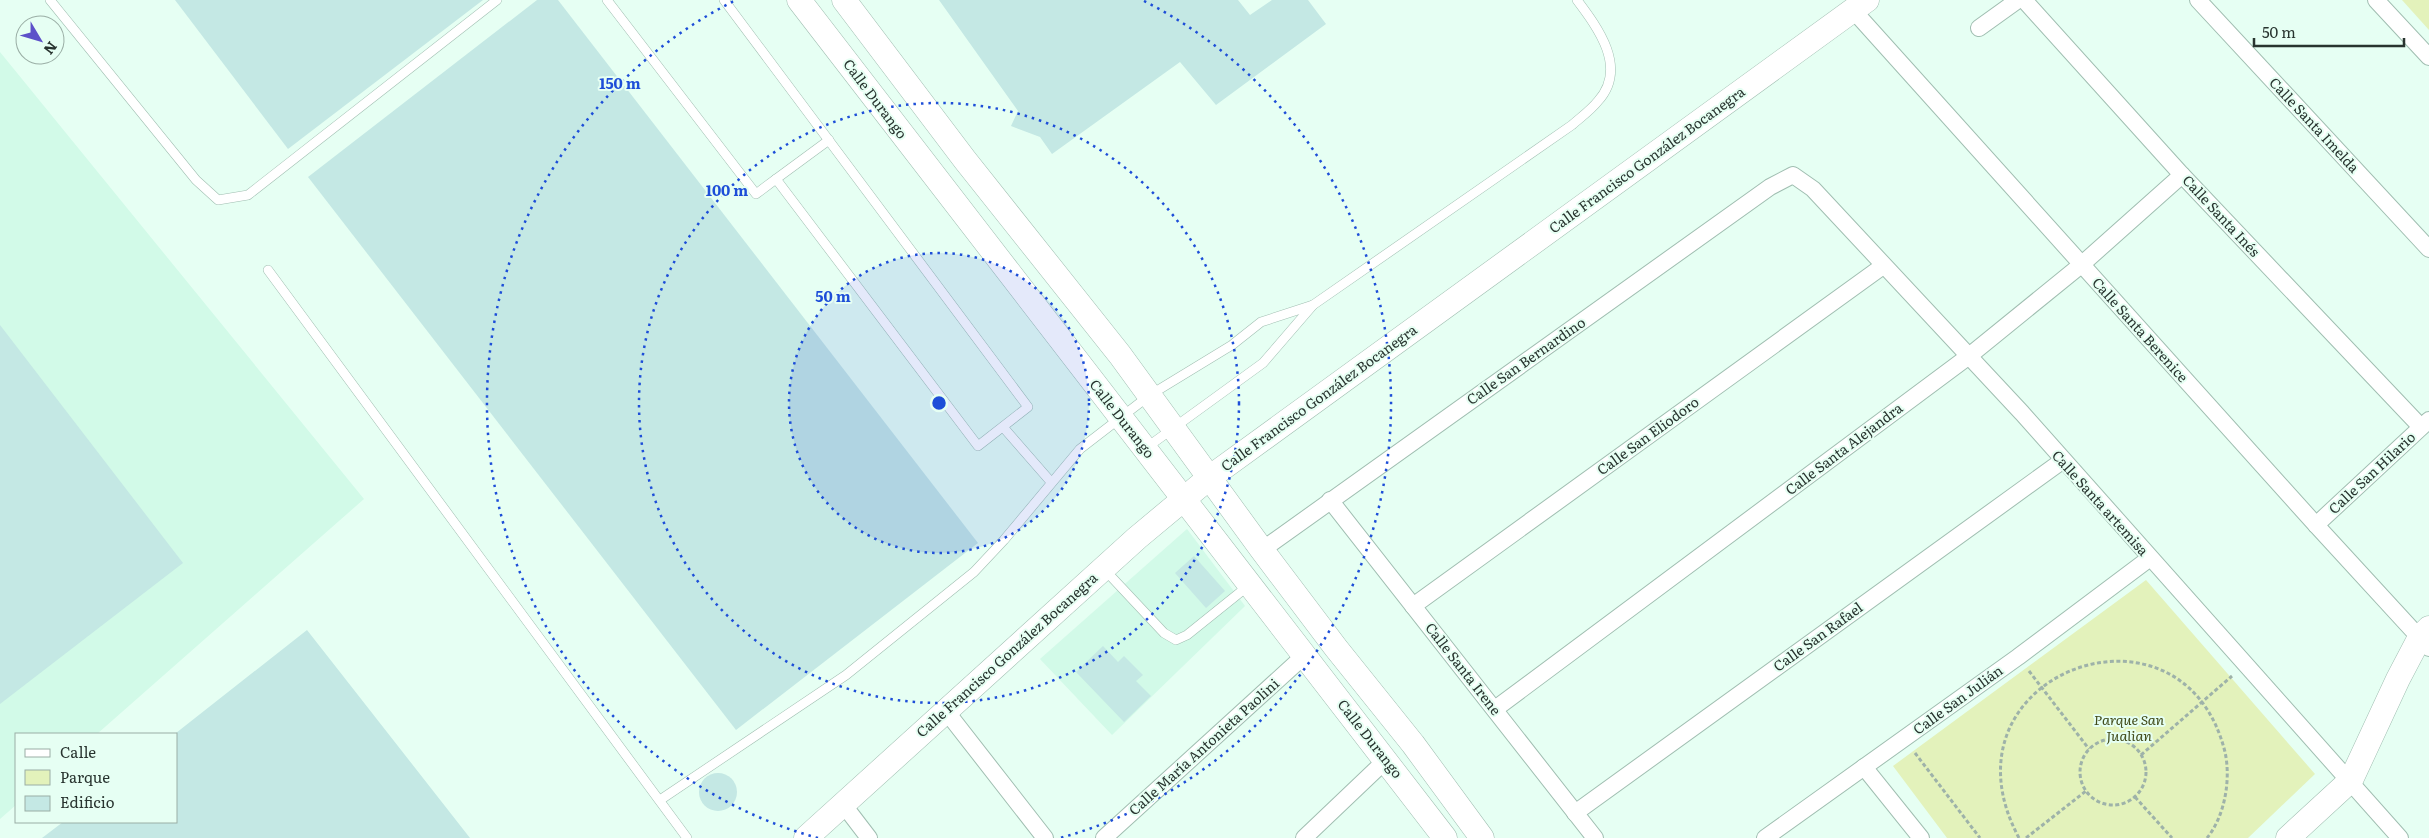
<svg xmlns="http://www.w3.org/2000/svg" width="2429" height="838" viewBox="0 0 2429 838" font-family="Literata,serif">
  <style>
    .built { fill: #d2fae8 }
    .green { fill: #e3f2bb }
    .building { fill: #c4e8e4 }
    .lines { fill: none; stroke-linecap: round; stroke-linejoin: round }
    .lane-casing { stroke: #a0beb1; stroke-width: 10 }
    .street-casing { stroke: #a0beb1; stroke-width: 18 }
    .secondary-casing { stroke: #a0beb1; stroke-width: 25 }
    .path { stroke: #9eb2a9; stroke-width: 3; stroke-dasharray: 4 2.5; stroke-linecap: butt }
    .lane { stroke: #fff; stroke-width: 9 }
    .street { stroke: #fff; stroke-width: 16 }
    .secondary { stroke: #fff; stroke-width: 24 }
    .ring { fill: none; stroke: #1d4ed8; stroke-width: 2.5; stroke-dasharray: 2.5 5 }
    .labels { text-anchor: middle; stroke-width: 4; stroke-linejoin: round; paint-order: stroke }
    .street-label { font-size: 14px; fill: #28342f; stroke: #e6fff3 }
    .park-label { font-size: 14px; font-style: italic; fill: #424c1a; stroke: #e6fff3 }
    .centre { fill: #1d4ed8; stroke: #e6fff3; stroke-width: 2.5 }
    .ring-label { font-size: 15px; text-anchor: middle; font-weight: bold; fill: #1d4ed8; stroke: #e6fff3; stroke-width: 4; stroke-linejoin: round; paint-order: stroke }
  </style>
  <rect width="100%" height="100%" fill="#e6fff3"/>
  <!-- built -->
  <g class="built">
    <path d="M 0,52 L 364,499 L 97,734 L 16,734 L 16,805 L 0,819 Z"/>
    <path d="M 1187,529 L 1245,606 L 1112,735 L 1040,659 Z"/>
  </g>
  <!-- green -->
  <g class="green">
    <path d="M 2402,0 L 2429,0 L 2429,30 Z"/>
    <path d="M 2146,580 L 2315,774 L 2248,838 L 1947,838 L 1893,766 Z"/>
  </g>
  <!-- building -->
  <g class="building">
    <path d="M 175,0 L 483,0 L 288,149 Z"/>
    <path d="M 537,0 L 558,0 L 978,543 L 736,730 L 308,177 Z"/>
    <path d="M 939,0 L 1238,0 L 1250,15 L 1272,0 L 1308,0 L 1326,24 L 1216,105 L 1180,62 L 1052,154 L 1040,137 L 1011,126 L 1018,111 Z"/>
    <path d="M 0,325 L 183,563 L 0,704 Z"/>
    <path d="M 1194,556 L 1225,591 L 1206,608 L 1175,573 Z"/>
    <path d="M 307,630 L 470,838 L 42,838 L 63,822 L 176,822 L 176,733 Z"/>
    <path d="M 1103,646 L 1118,662 L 1124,656 L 1143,675 L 1136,681 L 1151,696 L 1124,722 L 1076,672 Z"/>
    <circle cx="718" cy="792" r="19"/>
  </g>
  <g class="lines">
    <!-- lane casing -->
    <g class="lane-casing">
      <g id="lane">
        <path d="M 50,0 L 196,180 L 218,200 L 248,195 L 497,0"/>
        <path d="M 607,0 L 756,194 L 776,179 L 978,446 L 1028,407 L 724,0"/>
        <path d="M 776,179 L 829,140"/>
        <path d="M 268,270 L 687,838"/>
        <path d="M 1003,427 L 1051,482"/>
        <path d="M 1146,448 L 1263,363 L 1313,305 L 1572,125 C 1581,117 1591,110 1598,101 C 1628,68 1598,28 1577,0"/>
        <path d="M 1104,569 L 1164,633 L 1176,640 L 1187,635 L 1248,586"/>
        <path d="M 660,800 L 846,675 L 974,572 L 1004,540 L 1080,449 L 1150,395 L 1232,345 L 1261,322 L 1313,305"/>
      </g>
    </g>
    <!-- street casing -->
    <g class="street-casing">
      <g id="street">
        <path d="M 2024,0 L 2182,175 L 2421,427"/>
        <path d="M 2198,0 L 2429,249"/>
        <path d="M 2376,0 L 2429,57"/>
        <path d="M 1853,10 L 2316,525 L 2429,648"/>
        <path d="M 1979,28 L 2018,0"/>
        <path d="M 1330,500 L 1595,838"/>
        <path d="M 2316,525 L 2429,420"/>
        <path d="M 1262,550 L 1770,187 L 1793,175 L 1813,189 L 2022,413 L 2400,838"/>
        <path d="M 1413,606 L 1883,266"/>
        <path d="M 1495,709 L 1969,356 L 2081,265 L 2182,175"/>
        <path d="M 946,711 L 1045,838"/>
        <path d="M 1864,767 L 1921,838"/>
        <path d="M 843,804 L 869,838"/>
        <path d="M 1575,813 L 2062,461"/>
        <path d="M 1104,838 L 1305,655"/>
        <path d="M 1304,838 L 1386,760"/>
        <path d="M 1765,838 L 2018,657 L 2150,558"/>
      </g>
    </g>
    <!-- secondary casing -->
    <g class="secondary-casing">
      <g id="secondary">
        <path d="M 799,0 L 1445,838"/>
        <path d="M 844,0 L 965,160 L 1120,355 L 1262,550 L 1336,648 L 1413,744 L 1482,838"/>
        <path d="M 806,838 L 1137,538 L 1209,478 L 1867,0"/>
        <path d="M 2288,838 L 2351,780 L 2398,679 L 2420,637 L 2429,628"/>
      </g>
    </g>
    <!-- path -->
    <g class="path">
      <path d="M 2029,671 L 2089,749"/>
      <circle cx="2113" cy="772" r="33"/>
      <path d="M 1915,753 L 1980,838"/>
      <path d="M 2141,755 L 2232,676"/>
      <path d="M 2135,797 L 2172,838"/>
      <path d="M 2019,838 C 1931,674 2183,582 2225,752 C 2231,779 2225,816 2207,838"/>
      <path d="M 2026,838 L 2086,791"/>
    </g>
    <!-- lane -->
    <use href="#lane" class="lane"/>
    <!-- street -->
    <use href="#street" class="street"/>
    <!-- secondary -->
    <use href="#secondary" class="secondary"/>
  </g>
  <!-- distance rings -->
  <circle cx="939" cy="403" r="150" fill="#1d4ed8" fill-opacity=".12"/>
  <g class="ring">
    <circle cx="939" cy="403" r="150"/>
    <circle cx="939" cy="403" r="300"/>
    <path d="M818 838A451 451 0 0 1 734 1M1144 1A451 451 0 0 1 1060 838"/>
  </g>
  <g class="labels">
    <!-- street labels -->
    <g class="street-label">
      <text transform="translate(875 99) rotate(53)" y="5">Calle Durango</text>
      <text transform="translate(2314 125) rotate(47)" y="5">Calle Santa Imelda</text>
      <text transform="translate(1647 160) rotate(-36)" y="5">Calle Francisco González Bocanegra</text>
      <text transform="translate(2221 216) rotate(47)" y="5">Calle Santa Inés</text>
      <text transform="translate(2140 330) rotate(48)" y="5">Calle Santa Berenice</text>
      <text transform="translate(1526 361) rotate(-35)" y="5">Calle San Bernardino</text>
      <text transform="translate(1319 398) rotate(-36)" y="5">Calle Francisco González Bocanegra</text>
      <text transform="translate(1122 419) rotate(52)" y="5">Calle Durango</text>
      <text transform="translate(1648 436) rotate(-36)" y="5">Calle San Eliodoro</text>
      <text transform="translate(1844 449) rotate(-37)" y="5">Calle Santa Alejandra</text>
      <text transform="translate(2372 473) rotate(-43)" y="5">Calle San Hilario</text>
      <text transform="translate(2100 503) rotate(48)" y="5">Calle Santa artemisa</text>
      <text transform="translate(1818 637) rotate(-36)" y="5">Calle San Rafael</text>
      <text transform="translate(1007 655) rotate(-42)" y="5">Calle Francisco González Bocanegra</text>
      <text transform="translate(1463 669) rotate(52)" y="5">Calle Santa Irene</text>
      <text transform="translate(1958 700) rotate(-36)" y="5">Calle San Julián</text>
      <text transform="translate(1370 739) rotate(52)" y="5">Calle Durango</text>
      <text transform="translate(1204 747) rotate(-42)" y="5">Calle María Antonieta Paolini</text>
    </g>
    <!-- park labels -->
    <g class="park-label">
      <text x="2129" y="725">Parque San<tspan x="2129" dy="16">Jualian</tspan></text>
    </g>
  </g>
  <circle cx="939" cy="403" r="8" class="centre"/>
  <g class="ring-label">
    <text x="620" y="89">150 m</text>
    <text x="727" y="196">100 m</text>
    <text x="833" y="302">50 m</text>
  </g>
  <!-- legend -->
  <rect x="15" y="733" width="162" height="90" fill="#e6fff3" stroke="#9aaea5"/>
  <rect x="25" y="749" width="25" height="8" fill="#ffffff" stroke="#9aaea5"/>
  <text x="60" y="758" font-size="15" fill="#28342f">Calle</text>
  <rect x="25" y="770" width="25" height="15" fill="#e3f2bb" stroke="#9aaea5"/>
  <text x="60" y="783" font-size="15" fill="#28342f">Parque</text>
  <rect x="25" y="796" width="25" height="15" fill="#c4e8e4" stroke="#9aaea5"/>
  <text x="60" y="808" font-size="15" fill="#28342f">Edificio</text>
  <!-- north arrow -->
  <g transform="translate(40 40) rotate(128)"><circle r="24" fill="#e6fff3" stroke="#9aaea5"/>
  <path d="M0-4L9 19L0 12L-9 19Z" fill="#5d51c9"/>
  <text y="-8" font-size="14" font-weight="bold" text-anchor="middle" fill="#28342f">N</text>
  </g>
  <!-- scale -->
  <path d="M2254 38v8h150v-8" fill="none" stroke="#28342f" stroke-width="2.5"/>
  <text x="2262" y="38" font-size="15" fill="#28342f" stroke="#e6fff3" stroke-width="4" paint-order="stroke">50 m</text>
</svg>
